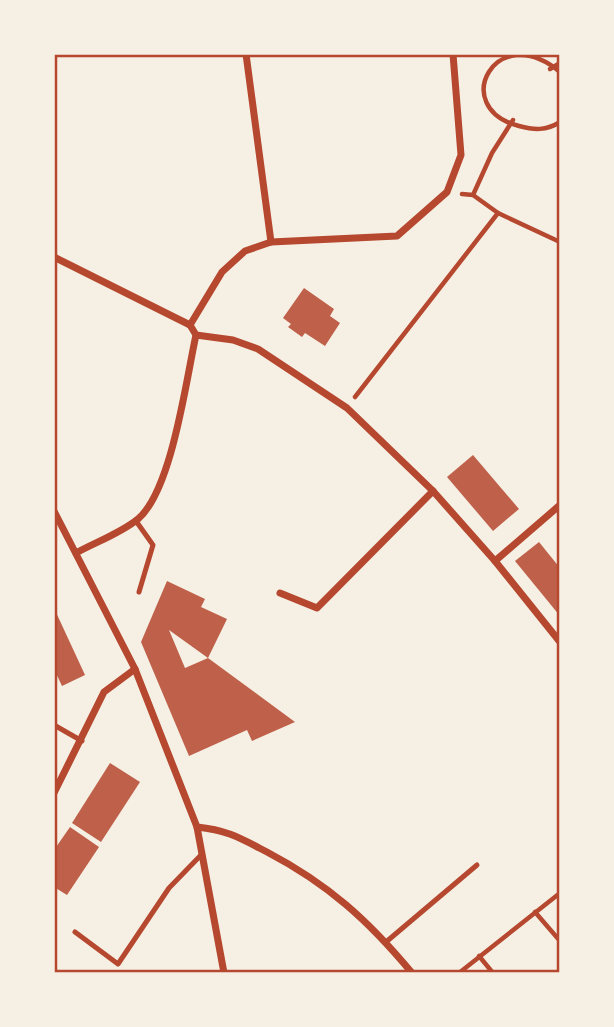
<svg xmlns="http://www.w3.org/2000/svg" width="614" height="1027" viewBox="0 0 614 1027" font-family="Arial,sans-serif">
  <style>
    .building { fill: #bf614a }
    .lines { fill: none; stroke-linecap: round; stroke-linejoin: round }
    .path { stroke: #b5482f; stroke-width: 4.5 }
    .service { stroke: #b5482f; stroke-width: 5 }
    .minor { stroke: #b5482f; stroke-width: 7 }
    .neatline { fill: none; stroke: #b5482f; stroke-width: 2.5 }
  </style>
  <rect width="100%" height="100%" fill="#f6efe4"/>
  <!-- building -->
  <g class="building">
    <path d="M 304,288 L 334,309 L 330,316 L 340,323 L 325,346 L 305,333 L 302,337 L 288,327 L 291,324 L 283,318 Z"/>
    <path d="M 473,455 L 519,509 L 493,531 L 447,477 Z"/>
    <path d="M 539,542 L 560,568 L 560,616 L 515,561 Z"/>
    <path d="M 167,581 L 205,599 L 201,607 L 227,619 L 208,658 L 169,630 L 185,668 L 208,658 L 295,722 L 252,741 L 247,730 L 189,756 L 141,642 Z"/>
    <path d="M 54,608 L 85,675 L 62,686 L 54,669 Z"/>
    <path d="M 110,763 L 140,782 L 101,842 L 72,823 Z"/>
    <path d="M 70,827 L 99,847 L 67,895 L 54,887 L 54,850 Z"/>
  </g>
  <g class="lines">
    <!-- path -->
    <g class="path">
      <path d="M 550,69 L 560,63"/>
      <path d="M 560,72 C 496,18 448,108 519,126 C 534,130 546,131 560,122"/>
      <path d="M 462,194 L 473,195 L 498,213 L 560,242"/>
      <path d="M 473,195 L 492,153 L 513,120"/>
      <path d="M 355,397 L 498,213"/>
      <path d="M 535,912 L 560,941"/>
      <path d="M 479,956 L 493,973"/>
      <path d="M 459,973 L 560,893"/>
    </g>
    <!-- service -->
    <g class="service">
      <path d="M 136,521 L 153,545 L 139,592"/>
      <path d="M 54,725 L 82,741"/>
      <path d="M 75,932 L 118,964 L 169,888 L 202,854"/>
      <path d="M 386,942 L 477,865"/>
    </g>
    <!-- minor -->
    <g class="minor">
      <path d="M 246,54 L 271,242"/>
      <path d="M 54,257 L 190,325"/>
      <path d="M 190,325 L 222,272 L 245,251 L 271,242 L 397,236 L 447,192 L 461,155 L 453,54"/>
      <path d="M 196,335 L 233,340 L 258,349 L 347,408 L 433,491 L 495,561 L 560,642"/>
      <path d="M 54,511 L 135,669 L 197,827 L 224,973"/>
      <path d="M 76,553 C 96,542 121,533 138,519 C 172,490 186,380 196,335 L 190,325"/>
      <path d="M 495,561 L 560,505"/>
      <path d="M 280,593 L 317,608 L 433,491"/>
      <path d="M 54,793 L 104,692 L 135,669"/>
      <path d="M 197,827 C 227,830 240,838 267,852 C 328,884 368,920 412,973"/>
    </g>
  </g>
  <!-- border -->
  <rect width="614" height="1027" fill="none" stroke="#f6efe4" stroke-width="112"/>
  <rect x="56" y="56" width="502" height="915" class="neatline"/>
</svg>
